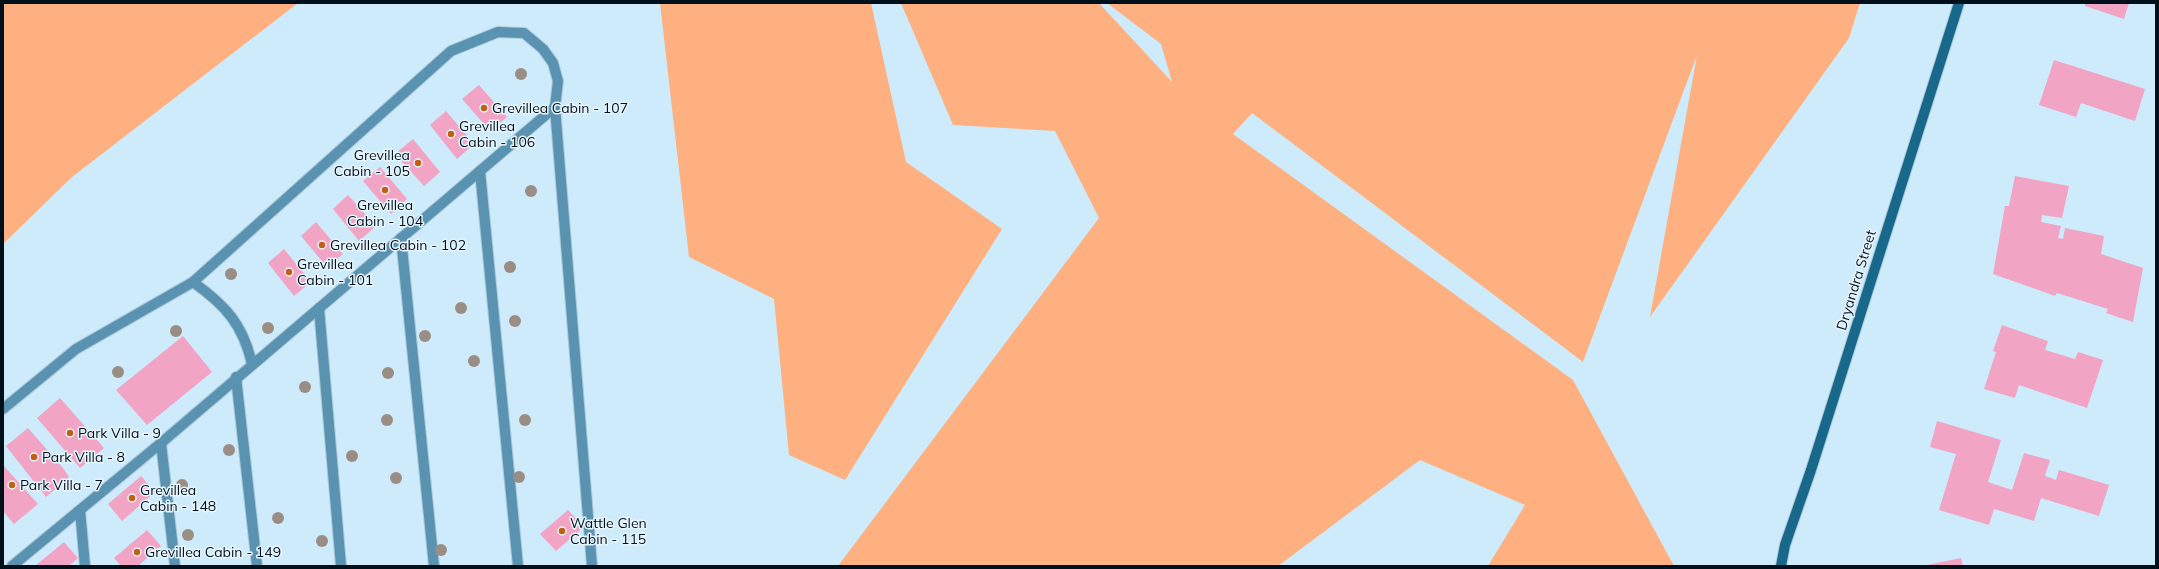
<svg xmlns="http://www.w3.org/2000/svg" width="2159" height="569" viewBox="0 0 2159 569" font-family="Mulish,sans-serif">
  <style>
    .green { fill: #feb080 }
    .building { fill: #f2a4c5 }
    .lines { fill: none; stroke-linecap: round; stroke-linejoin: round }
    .lane-casing { stroke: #adc8d7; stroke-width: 12 }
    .secondary-casing { stroke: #adc8d7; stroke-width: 12 }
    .lane { stroke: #5993b1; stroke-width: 10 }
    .secondary { stroke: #18688b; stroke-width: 10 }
    .tree { fill: #9a8e84 }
    .poi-dot { fill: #bf6115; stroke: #e7f5fd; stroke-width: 1.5 }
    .labels { text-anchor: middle; stroke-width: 3; stroke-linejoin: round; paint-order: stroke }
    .poi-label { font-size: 14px; fill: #00101b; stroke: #e7f5fd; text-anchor: start }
    .street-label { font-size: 14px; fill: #00101b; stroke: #e7f5fd }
  </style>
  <rect width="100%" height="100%" fill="#ceebfb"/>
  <!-- green -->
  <g class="green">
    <path d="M 3,3 L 298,3 L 72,177 L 3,244 Z"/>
    <path d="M 660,3 L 871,3 L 906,162 L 1002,229 L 845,480 L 789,455 L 774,299 L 689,257 Z"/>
    <path d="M 901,3 L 1099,3 L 1172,82 L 1161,44 L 1107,3 L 1860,3 L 1849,38 L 1650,317 L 1697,55 L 1583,362 L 1252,113 L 1233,134 L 1573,380 L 1674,566 L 1488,566 L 1525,505 L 1420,460 L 1278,566 L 838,566 L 1099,218 L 1055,131 L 953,125 Z"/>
  </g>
  <!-- building -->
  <g class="building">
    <path d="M 2085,3 L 2129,3 L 2124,19 L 2085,6 Z"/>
    <path d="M 2054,60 L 2145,89 L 2135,121 L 2081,103 L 2076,117 L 2039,105 Z"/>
    <path d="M 479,85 L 507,117 L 490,131 L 462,99 Z"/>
    <path d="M 446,111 L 474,144 L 457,159 L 430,125 Z"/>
    <path d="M 413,139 L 440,172 L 424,186 L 395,154 Z"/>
    <path d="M 380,167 L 407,199 L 391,214 L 363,181 Z"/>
    <path d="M 2015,176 L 2069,186 L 2062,218 L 2042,215 L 2041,222 L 2061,226 L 2058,238 L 2063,239 L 2065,228 L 2104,236 L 2101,254 L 2143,268 L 2133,322 L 2106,313 L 2108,309 L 2057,293 L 2055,296 L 1993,274 L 2005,206 L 2009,206 Z"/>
    <path d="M 348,195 L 376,226 L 359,241 L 333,209 Z"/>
    <path d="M 316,222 L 343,254 L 327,267 L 301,236 Z"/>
    <path d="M 284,249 L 311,282 L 294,296 L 268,263 Z"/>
    <path d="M 2002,325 L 2048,341 L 2045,350 L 2075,359 L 2078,352 L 2103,360 L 2087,408 L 2019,385 L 2015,398 L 1984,389 L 1996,352 L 1993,351 Z"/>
    <path d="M 183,336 L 212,372 L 147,425 L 116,390 Z"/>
    <path d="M 60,398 L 104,448 L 80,468 L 37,418 Z"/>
    <path d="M 1937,421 L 2001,440 L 1988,482 L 2012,490 L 2024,453 L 2050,460 L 2045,476 L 2056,480 L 2059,470 L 2109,485 L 2099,516 L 2041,498 L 2034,521 L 1994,509 L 1989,525 L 1939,510 L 1956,454 L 1930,447 Z"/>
    <path d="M 28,428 L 63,468 L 69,477 L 46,497 L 6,446 Z"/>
    <path d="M 3,465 L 38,504 L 14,524 L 3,511 Z"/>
    <path d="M 141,476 L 155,492 L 122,521 L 108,504 Z"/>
    <path d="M 568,510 L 584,527 L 556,551 L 540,534 Z"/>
    <path d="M 147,530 L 161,546 L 138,566 L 121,566 L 114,558 Z"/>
    <path d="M 64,542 L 78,558 L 69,566 L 35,566 Z"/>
    <path d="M 1961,558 L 1963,566 L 1927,566 L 1927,565 Z"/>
  </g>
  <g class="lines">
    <!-- lane casing -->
    <g class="lane-casing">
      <g id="lane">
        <path d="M 480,171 L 518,566"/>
        <path d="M 401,238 L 434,566"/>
        <path d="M 193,282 C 225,305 243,324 252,364"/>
        <path d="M 319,308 L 341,566"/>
        <path d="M 236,377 L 257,566"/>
        <path d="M 3,409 L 76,349 L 193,282 L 451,51 L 498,32 L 524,33 L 543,49 L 553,63 L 558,81 L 555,107 L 592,566"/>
        <path d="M 161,443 L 175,566"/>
        <path d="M 80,510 L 85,566"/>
        <path d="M 12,566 L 161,443 L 555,107"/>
      </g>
    </g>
    <!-- secondary casing -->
    <g class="secondary-casing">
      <path id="secondary" d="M 1781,566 L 1785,545 L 1811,470 L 1959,3"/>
    </g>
    <!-- lane -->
    <use href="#lane" class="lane"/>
    <!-- secondary -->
    <use href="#secondary" class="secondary"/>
  </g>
  <!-- trees -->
  <g class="tree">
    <circle cx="521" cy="74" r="6"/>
    <circle cx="531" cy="191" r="6"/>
    <circle cx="510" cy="267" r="6"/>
    <circle cx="231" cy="274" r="6"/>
    <circle cx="461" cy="308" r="6"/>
    <circle cx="515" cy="321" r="6"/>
    <circle cx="268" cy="328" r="6"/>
    <circle cx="176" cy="331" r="6"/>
    <circle cx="425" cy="336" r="6"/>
    <circle cx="474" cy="361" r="6"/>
    <circle cx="118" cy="372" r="6"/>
    <circle cx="388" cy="373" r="6"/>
    <circle cx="305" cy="387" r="6"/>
    <circle cx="387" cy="420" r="6"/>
    <circle cx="525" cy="420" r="6"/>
    <circle cx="229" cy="450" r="6"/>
    <circle cx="352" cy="456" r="6"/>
    <circle cx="519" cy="477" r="6"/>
    <circle cx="396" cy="478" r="6"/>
    <circle cx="182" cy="485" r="6"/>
    <circle cx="278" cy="518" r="6"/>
    <circle cx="188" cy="535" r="6"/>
    <circle cx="322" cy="541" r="6"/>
    <circle cx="441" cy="550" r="6"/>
  </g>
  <!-- markers -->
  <g class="poi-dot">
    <circle cx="484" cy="108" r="4"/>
    <circle cx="451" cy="134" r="4"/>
    <circle cx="418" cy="163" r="4"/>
    <circle cx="385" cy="190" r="4"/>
    <circle cx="322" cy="245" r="4"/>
    <circle cx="289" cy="272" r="4"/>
    <circle cx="70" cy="433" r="4"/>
    <circle cx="34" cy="457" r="4"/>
    <circle cx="12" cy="485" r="4"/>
    <circle cx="132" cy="498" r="4"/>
    <circle cx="562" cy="531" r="4"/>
    <circle cx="137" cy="552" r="4"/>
  </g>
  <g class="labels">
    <!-- poi labels -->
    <g class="poi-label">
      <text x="492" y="113">Grevillea Cabin - 107</text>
      <text x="459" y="131">Grevillea<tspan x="459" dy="16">Cabin - 106</tspan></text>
      <text x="410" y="160" text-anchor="end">Grevillea<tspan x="410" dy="16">Cabin - 105</tspan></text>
      <text x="385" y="210" text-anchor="middle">Grevillea<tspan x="385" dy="16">Cabin - 104</tspan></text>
      <text x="330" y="250">Grevillea Cabin - 102</text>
      <text x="297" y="269">Grevillea<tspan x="297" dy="16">Cabin - 101</tspan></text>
      <text x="78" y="438">Park Villa - 9</text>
      <text x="42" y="462">Park Villa - 8</text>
      <text x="20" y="490">Park Villa - 7</text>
      <text x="140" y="495">Grevillea<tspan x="140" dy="16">Cabin - 148</tspan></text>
      <text x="570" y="528">Wattle Glen<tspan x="570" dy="16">Cabin - 115</tspan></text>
      <text x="145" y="557">Grevillea Cabin - 149</text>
    </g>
    <!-- street labels -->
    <g class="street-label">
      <text transform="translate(1856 280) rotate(-73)" y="5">Dryandra Street</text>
    </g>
  </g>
  <!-- border -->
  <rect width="2159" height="569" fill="none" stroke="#00101b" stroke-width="8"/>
</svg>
